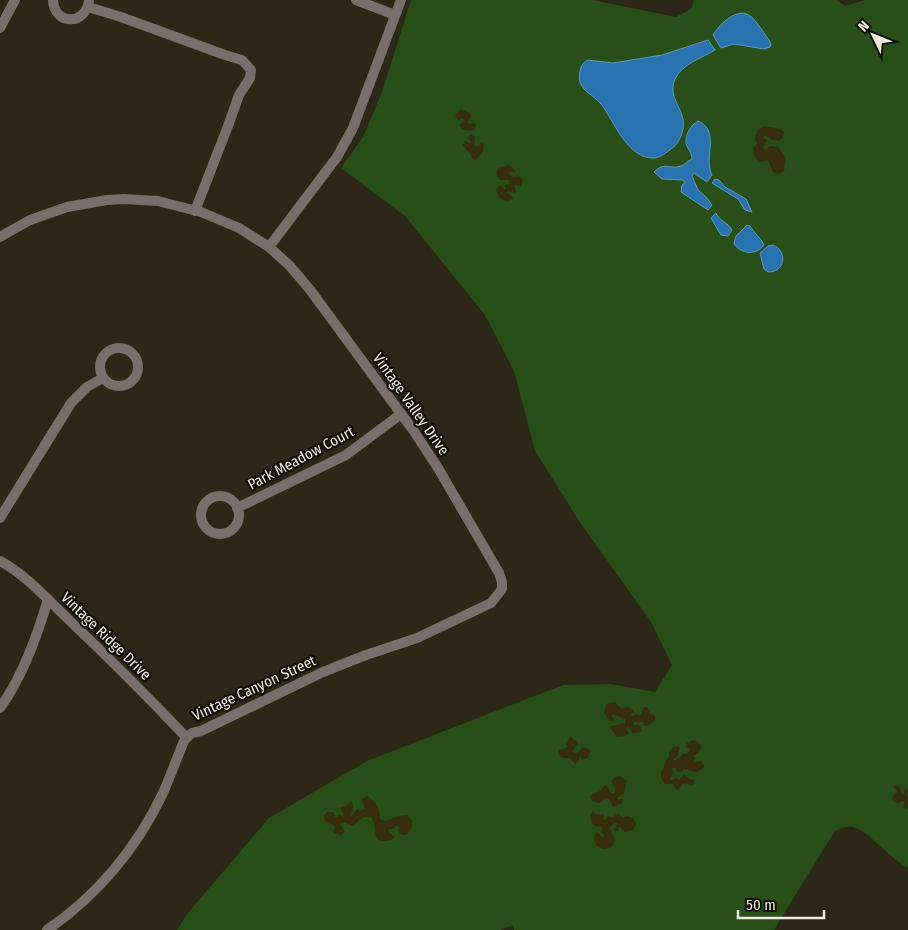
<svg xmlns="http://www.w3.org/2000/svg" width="908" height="930" viewBox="0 0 908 930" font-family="'Fira Sans Condensed',sans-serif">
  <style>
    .green { fill: #294f18 }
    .sand { fill: #362e0d }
    .water { fill: #2873b0; stroke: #6397be }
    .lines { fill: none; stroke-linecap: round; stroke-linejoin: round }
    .street { stroke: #786e6b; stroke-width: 10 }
    .labels { text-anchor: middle; stroke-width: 4.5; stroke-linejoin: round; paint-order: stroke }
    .street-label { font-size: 15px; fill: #edeadf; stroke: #121008 }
  </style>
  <rect width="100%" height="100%" fill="#2c2716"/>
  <!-- green -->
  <path class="green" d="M 411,0 L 592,0 L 676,17 L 691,9 L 694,0 L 836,0 L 845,6 L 865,0 L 908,0 L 908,868 C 892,860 866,829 853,827 C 846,826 840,829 834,832 L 774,930 L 514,930 L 513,925 L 500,930 L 177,930 L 187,914 L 269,818 L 367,761 L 563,685 L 611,684 L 655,692 L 672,665 L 651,622 L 581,524 L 535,451 L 514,371 L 485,315 L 405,216 L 341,168 L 363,137 L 382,92 Z"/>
  <!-- sand -->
  <g class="sand">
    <path d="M 461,109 L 470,113 L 471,116 L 467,123 L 470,124 L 475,123 L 476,125 L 475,129 L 472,131 L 462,129 L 460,126 L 460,124 L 464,122 L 464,120 L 463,118 L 458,120 L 455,115 Z"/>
    <path d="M 765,126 L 780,129 L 784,132 L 783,138 L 779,141 L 772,140 L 767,136 L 762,137 L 767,140 L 763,147 L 766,150 L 770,146 L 778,147 L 786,158 L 784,171 L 778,174 L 773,172 L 768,160 L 759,163 L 755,157 L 753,148 L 757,143 L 755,139 L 758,129 Z"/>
    <path d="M 471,134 L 475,136 L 474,146 L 477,147 L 482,142 L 484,146 L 483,152 L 476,160 L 473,159 L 468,151 L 462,145 L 466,141 L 470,144 L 472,142 L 467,138 Z"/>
    <path d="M 509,165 L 515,170 L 515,172 L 509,172 L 509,175 L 514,177 L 518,175 L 523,180 L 521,186 L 519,186 L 516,185 L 514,186 L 516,191 L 515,193 L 508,191 L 507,193 L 513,197 L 512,200 L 507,202 L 500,198 L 496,191 L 499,186 L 501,186 L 504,190 L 506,188 L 504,185 L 509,184 L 509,182 L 508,180 L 500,180 L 497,176 L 497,170 L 499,168 Z"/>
    <path d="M 615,702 L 622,709 L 628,707 L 634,710 L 631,715 L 632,716 L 637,714 L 640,716 L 644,707 L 647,707 L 650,714 L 655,716 L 655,720 L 650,725 L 645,726 L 643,722 L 633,722 L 633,725 L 639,725 L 642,729 L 642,732 L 632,733 L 630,728 L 628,727 L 626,729 L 629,733 L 626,736 L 617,737 L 610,728 L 612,726 L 625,723 L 625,719 L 614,714 L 611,715 L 615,720 L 610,721 L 604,713 L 606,705 L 609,703 Z"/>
    <path d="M 570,737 L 577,741 L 578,744 L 572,752 L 576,754 L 583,747 L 589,749 L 590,752 L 588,758 L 582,760 L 581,757 L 579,758 L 579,762 L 575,764 L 570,758 L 562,758 L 558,754 L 559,750 L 565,749 L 567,746 L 565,744 Z"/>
    <path d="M 693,740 L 698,741 L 701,746 L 699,753 L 693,756 L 696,758 L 692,763 L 700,761 L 703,763 L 704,767 C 695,776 694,771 684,769 L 680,772 L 677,772 L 676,768 L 672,768 L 673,774 L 670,779 L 672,780 L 676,778 L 679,780 L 684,774 L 689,779 L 694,780 L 694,783 L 692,785 L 683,783 L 680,789 L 677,790 L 672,784 L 665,784 L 661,778 L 661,772 C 665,767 664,762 669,757 L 669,751 L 675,746 L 680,747 L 677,757 L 673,759 L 674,761 L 679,758 L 682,754 L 687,754 L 689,752 L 690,749 L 685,747 L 687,743 Z"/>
    <path d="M 620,776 L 627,781 L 624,794 L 619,796 L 617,798 L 618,800 L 622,799 L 624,800 L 622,803 L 613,807 L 609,799 L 606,798 L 600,803 L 593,802 L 590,798 L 591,795 L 600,791 L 604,786 L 607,786 L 609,788 L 611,794 L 615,793 L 615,789 L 611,781 L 615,777 Z"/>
    <path d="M 895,785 L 900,787 L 902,795 L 904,793 L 905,788 L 907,788 L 908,792 L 906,795 L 908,797 L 908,808 L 904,809 L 903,808 L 905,803 L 903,801 L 899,803 L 893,802 L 892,798 L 897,792 L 893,787 Z"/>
    <path d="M 368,796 C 371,798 379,807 379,811 C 380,814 379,816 380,819 L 385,821 L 399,816 L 407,815 L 412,821 C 412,827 411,831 406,835 L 399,834 L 398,831 L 400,828 L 398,826 L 396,826 L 393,829 L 389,829 L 388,831 L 395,837 L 392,840 C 368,846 379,827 371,817 C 363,815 359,821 353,826 L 343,822 L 340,824 L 345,831 L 342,835 L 333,833 L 335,827 L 334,825 C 327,822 325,824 324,815 L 327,812 L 333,812 L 337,819 L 339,814 L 343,817 L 344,815 L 340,808 L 341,807 L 346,806 L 351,801 L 353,805 L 351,815 L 353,815 L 357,809 L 361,811 L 365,809 L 362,799 Z"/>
    <path d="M 592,812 L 596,814 L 603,814 L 604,815 L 603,819 L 606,820 L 608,816 L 612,818 L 618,813 L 623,818 L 626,816 L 633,818 L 636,824 L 633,830 L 625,832 L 619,826 L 618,831 L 615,831 L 614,828 L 618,823 L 615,822 L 609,828 C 627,851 593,857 594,836 L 597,832 L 602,837 L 604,836 L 604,834 L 600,831 L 603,829 L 601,826 L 596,827 L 591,822 L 590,815 Z"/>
  </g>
  <!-- water -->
  <g class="water">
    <path d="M 744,13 C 755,16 762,31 769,40 L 771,44 L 770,47 L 764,49 L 734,44 L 721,48 L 713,35 L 714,33 C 722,23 731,13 744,13 Z"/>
    <path d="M 708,40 L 715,50 C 702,58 682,64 675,79 C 668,95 680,105 683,119 C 685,130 680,143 671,149 C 666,153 661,157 655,158 C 628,160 614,121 601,104 C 591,92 576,90 580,71 C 581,66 583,62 588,60 L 613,63 L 662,55 Z"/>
    <path d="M 698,121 C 721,131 703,157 712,175 L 707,182 L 694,173 L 692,176 L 698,190 L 706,197 L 712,205 L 708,210 L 681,192 L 682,185 L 685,183 L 683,180 L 662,179 L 654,172 C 665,161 670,170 681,166 C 684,165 688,161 692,159 C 692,152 687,149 686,143 C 685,134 691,125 698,121 Z"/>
    <path d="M 715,179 L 719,180 L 725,187 L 746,199 L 752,212 L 745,210 L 738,199 L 712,183 Z"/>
    <path d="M 716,213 C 720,222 729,223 732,230 L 728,236 L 721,235 L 711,218 Z"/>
    <path d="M 747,225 L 750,226 C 754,233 761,238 764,245 C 756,256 742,254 734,244 L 736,236 Z"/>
    <path d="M 773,245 C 788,251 785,273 768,272 L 764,269 L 760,253 L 768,246 Z"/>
  </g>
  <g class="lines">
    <!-- street -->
    <g class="street">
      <path d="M 53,0 C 54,25 85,26 89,1"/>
      <path d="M 356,0 L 395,15"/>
      <path d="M 88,7 L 121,17 L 225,55 L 242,60 L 251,70 L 250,78 L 239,95 L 228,126 L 195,211"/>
      <path d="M 0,28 L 15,0"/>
      <path d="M 0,237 L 30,220 L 67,207 L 107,200 L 124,199 L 158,201 L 201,212 L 239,228 L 269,247 L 290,266 L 311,291 L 413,430 L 438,468 L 499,573 L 502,582 L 502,589 L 491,603 L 417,638 L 366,655 L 323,672 L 201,731 L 192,733 L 185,739 C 177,757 171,775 163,793 C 137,848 97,896 47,930"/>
      <path d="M 269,247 L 337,157 L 353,128 L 401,0"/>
      <circle cx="119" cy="367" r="19"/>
      <circle cx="220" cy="515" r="19"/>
      <path d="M 237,508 L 346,455 L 401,414"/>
      <path d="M 0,518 L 71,403 L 87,387 L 103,378"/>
      <path d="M 0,561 C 26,575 46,598 67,618 C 108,657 148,697 187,738"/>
      <path d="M 0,708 C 23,676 37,637 48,599"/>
    </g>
  </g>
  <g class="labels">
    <!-- street labels -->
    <g class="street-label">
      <text transform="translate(411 404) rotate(55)" y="5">Vintage Valley Drive</text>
      <text transform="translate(301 458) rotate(-28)" y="5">Park Meadow Court</text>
      <text transform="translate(106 636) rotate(44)" y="5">Vintage Ridge Drive</text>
      <text transform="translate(254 688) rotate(-25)" y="5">Vintage Canyon Street</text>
    </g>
  </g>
  <!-- north arrow -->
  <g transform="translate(873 35) rotate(313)" stroke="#121008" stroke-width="4" paint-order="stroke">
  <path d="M0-4L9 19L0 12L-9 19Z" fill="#edeadf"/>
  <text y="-8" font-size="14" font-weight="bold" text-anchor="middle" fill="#edeadf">N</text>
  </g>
  <!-- scale -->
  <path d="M738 910v8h86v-8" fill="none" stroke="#edeadf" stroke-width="2.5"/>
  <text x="746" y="910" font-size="15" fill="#edeadf" stroke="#121008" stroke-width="4" paint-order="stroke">50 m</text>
</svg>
